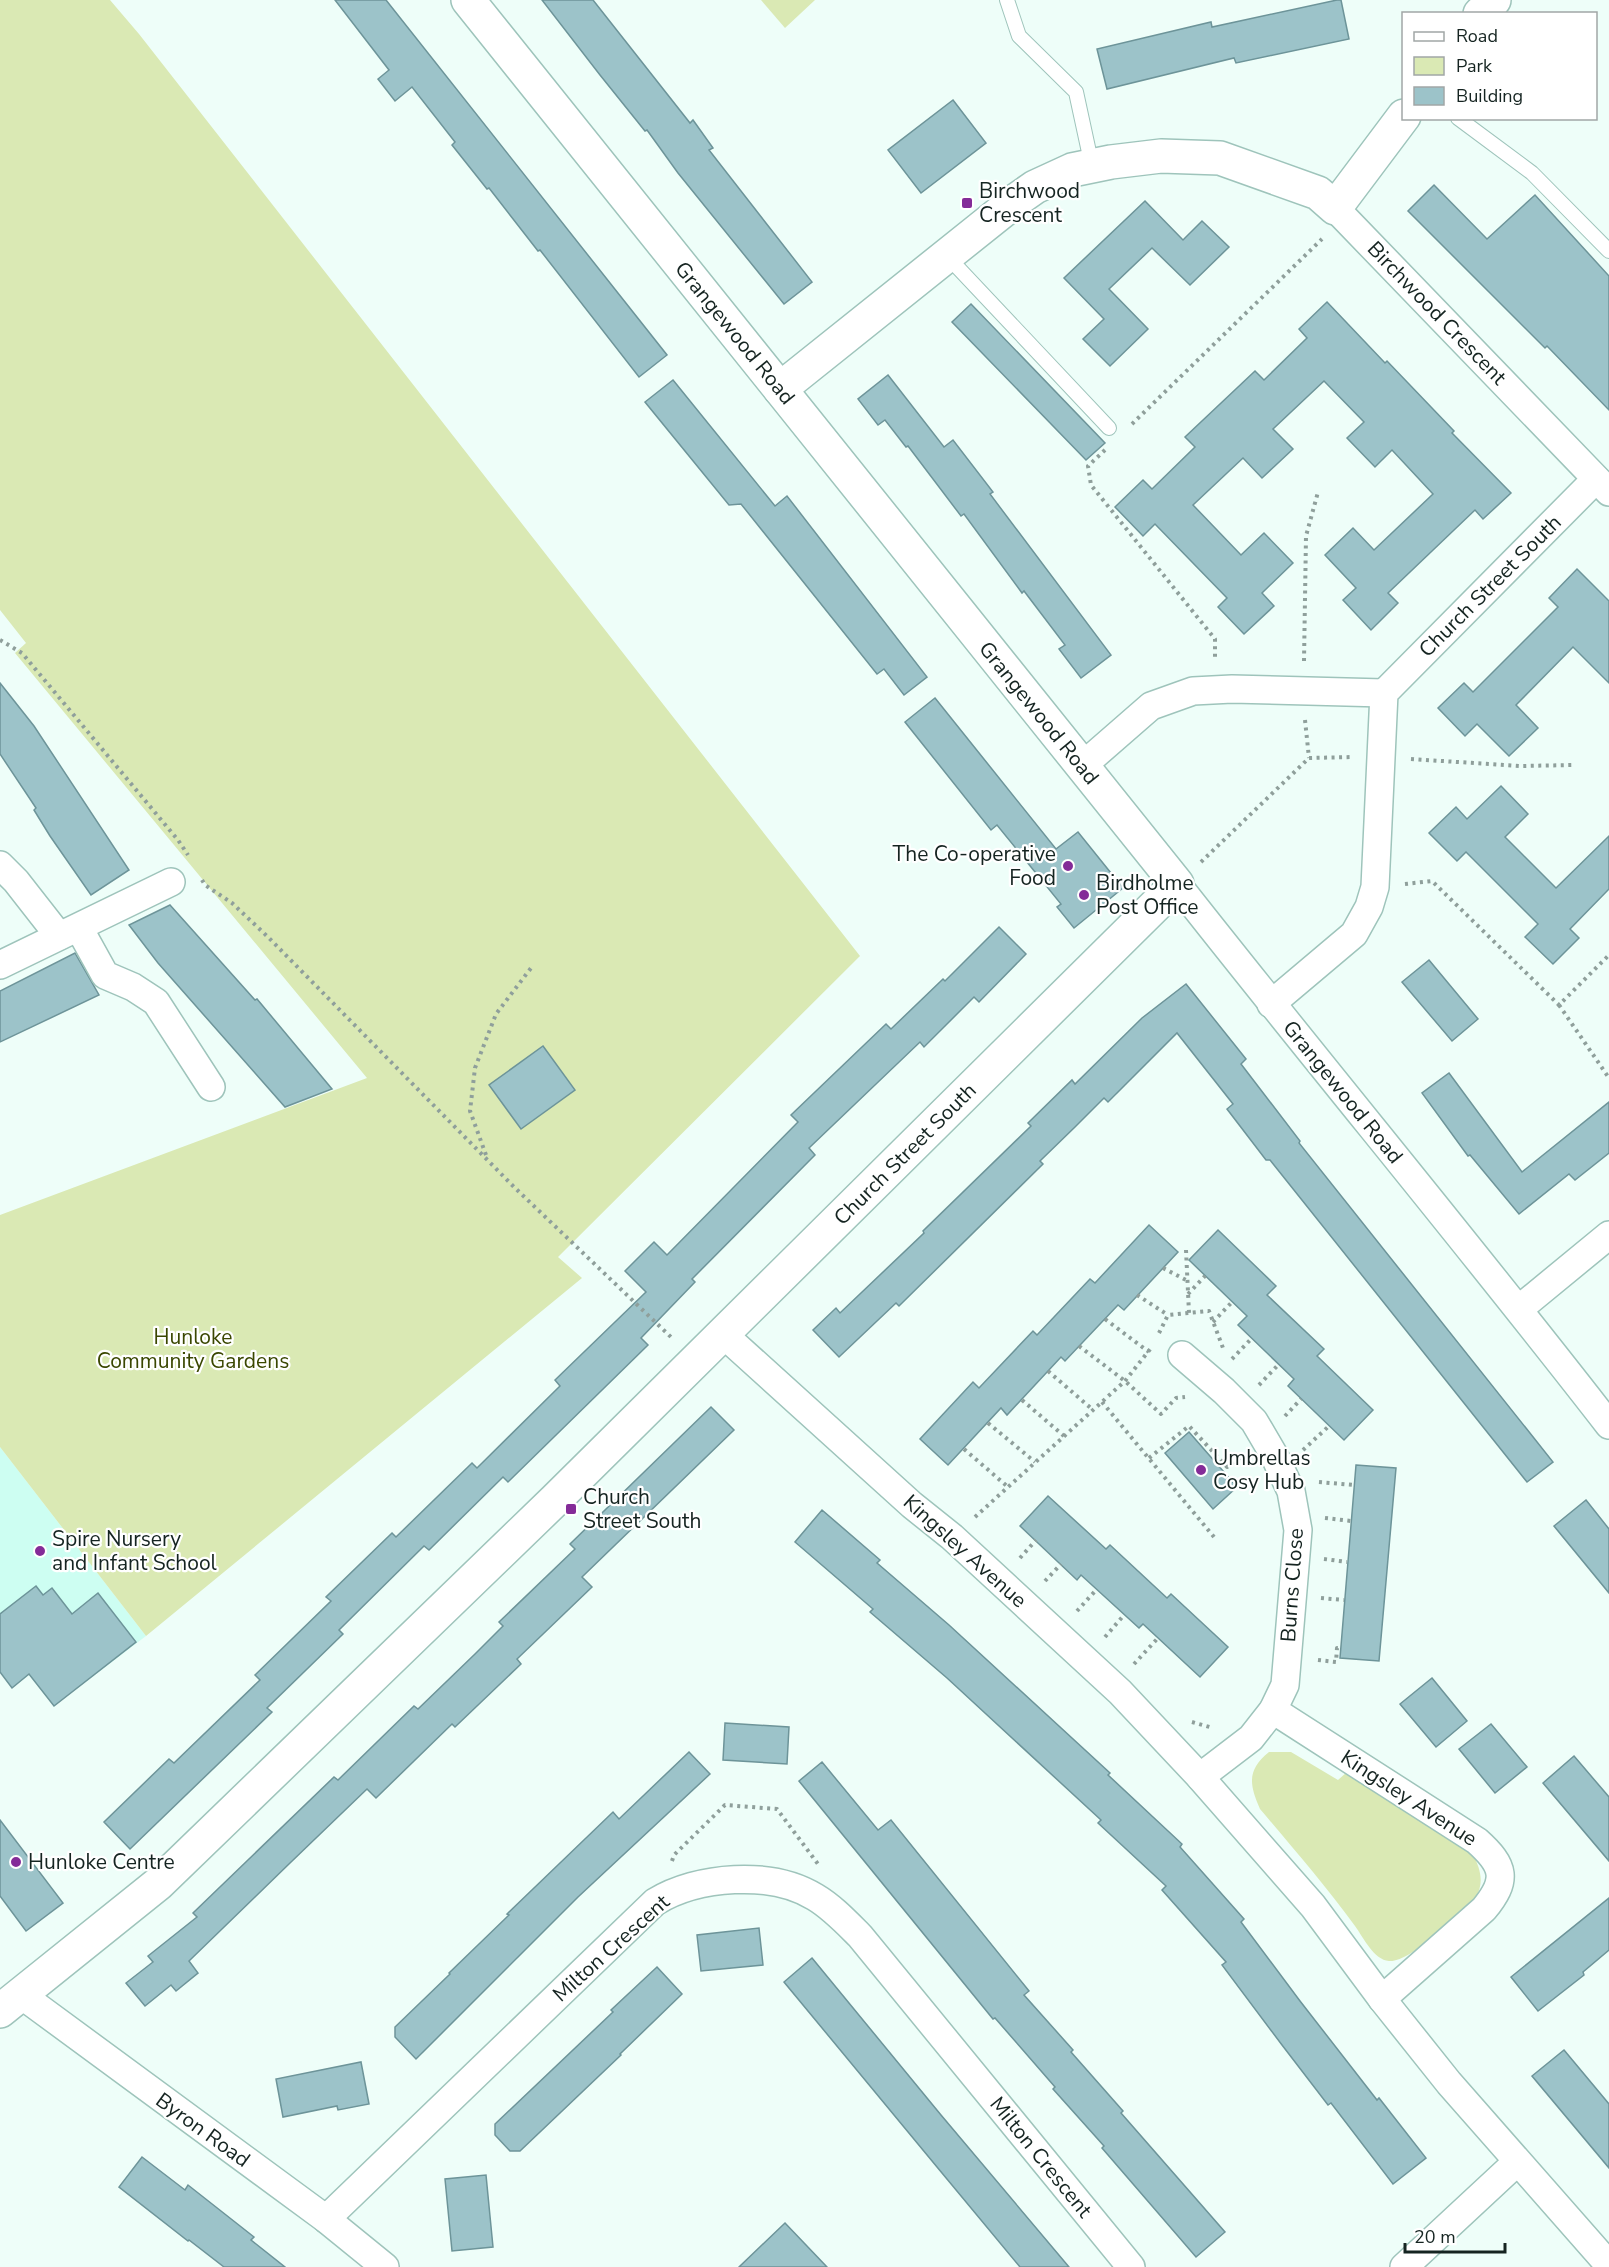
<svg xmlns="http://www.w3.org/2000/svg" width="1609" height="2267" viewBox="0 0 1609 2267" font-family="'Nunito Sans',sans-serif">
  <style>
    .built { fill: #cdfef2 }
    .green { fill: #dae9b4 }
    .building { fill: #9cc3c9; stroke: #6d9499; stroke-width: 1.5 }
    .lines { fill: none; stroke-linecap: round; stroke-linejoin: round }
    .service-casing { stroke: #9ec4bb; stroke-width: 16 }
    .minor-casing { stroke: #9ec4bb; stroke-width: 30 }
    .tertiary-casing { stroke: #9ec4bb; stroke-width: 36 }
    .path { stroke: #8f9f9b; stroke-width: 4; stroke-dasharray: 3 4.5; stroke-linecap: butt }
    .service { stroke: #fff; stroke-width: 14 }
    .minor { stroke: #fff; stroke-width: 27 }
    .tertiary { stroke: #fff; stroke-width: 33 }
    .poi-dot { fill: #842b98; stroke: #fff; stroke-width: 2 }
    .labels { text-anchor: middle; stroke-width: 4.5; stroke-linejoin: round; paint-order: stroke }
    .poi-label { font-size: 21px; fill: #152421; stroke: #fff; text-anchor: start }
    .street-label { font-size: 21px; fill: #152421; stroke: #fff }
    .park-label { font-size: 21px; fill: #3a4700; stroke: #fff }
  </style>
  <rect width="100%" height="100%" fill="#eefef9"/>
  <!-- built -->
  <path class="built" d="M 0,1447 L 146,1636 L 54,1706 L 29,1675 L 12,1688 L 0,1642 Z"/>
  <!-- green -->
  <g class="green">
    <path d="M 0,0 L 110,0 L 139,34 L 860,956 L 558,1257 L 582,1278 L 146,1636 L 0,1447 L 0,1215 L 367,1078 L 15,653 L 26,643 L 0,610 Z"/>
    <path d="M 761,0 L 815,0 L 785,28 Z"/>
    <path d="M 1269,1752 L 1291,1752 L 1338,1780 L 1347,1772 L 1473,1854 C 1481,1871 1484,1881 1476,1898 C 1459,1913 1411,1963 1389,1961 C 1374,1960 1363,1937 1355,1926 C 1325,1885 1292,1847 1260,1809 C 1249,1784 1247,1770 1269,1752 Z"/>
  </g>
  <!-- building -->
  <g class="building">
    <path d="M 335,0 L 386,0 L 667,355 L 639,377 L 540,250 L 538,251 L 489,188 L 487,189 L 452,145 L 455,142 L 412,87 L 395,101 L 378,79 L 389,70 Z"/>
    <path d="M 542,0 L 593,0 L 690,123 L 693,120 L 713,148 L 709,150 L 812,282 L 784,304 L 678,173 L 647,130 L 645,131 L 600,75 Z"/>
    <path d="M 1337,0 L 1341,0 L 1349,39 L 1236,63 L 1234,58 L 1107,89 L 1097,49 L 1211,22 L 1212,27 Z"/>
    <path d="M 953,100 L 986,143 L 921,193 L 888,150 Z"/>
    <path d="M 1434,185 L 1487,239 L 1535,195 L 1609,276 L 1609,410 L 1547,346 L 1545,348 L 1408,211 Z"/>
    <path d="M 1145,201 L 1183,240 L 1202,221 L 1229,247 L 1190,285 L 1152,248 L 1109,289 L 1148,329 L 1110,366 L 1083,339 L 1104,319 L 1064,278 Z"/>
    <path d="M 1327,302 L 1385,363 L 1387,361 L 1454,431 L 1452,433 L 1511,493 L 1483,519 L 1475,510 L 1388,593 L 1398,603 L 1371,630 L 1343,600 L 1356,588 L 1325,555 L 1353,528 L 1374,550 L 1433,494 L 1392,450 L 1375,467 L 1347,438 L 1364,422 L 1324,381 L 1273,429 L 1293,449 L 1262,478 L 1243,458 L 1193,505 L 1241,555 L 1264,533 L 1293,563 L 1262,593 L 1274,606 L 1244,634 L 1218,607 L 1227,598 L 1155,524 L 1143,536 L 1115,507 L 1143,480 L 1152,489 L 1195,447 L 1185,437 L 1255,371 L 1264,380 L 1307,338 L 1299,329 Z"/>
    <path d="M 971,304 L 1105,443 L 1086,460 L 952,322 Z"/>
    <path d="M 888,375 L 944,447 L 953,440 L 993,492 L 990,494 L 1111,655 L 1081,678 L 1059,649 L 1065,645 L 1024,591 L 1022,593 L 964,514 L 961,516 L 908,446 L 906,447 L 885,420 L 878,425 L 858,399 Z"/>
    <path d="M 673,380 L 775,506 L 787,496 L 927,677 L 904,695 L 884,669 L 877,674 L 741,504 L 729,505 L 645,402 Z"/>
    <path d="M 1577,569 L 1609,601 L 1609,683 L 1573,647 L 1516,705 L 1538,728 L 1509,756 L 1477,724 L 1465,736 L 1438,708 L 1464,683 L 1473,692 L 1558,607 L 1549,598 Z"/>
    <path d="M 0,683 L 34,726 L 129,870 L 91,895 L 50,836 L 34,810 L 36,808 L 0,754 Z"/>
    <path d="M 935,698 L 1056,849 L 1078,832 L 1123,888 L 1074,928 L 1057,907 L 1061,904 L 997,825 L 991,830 L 905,722 Z"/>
    <path d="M 1501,786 L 1528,814 L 1505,837 L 1556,888 L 1609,836 L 1609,889 L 1570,929 L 1579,938 L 1553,964 L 1525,937 L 1538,924 L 1466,852 L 1457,861 L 1429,833 L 1456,807 L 1467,819 Z"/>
    <path d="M 170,905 L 255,1000 L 257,999 L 332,1089 L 285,1107 L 158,963 L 129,925 Z"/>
    <path d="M 999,927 L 1026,954 L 979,1002 L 974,997 L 924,1047 L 920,1042 L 809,1148 L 815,1155 L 692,1279 L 695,1282 L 641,1338 L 648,1345 L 508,1482 L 503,1477 L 429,1550 L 424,1546 L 339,1630 L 343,1634 L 267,1708 L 272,1712 L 130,1849 L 104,1822 L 169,1759 L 174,1763 L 260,1680 L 255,1675 L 331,1601 L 326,1597 L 392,1533 L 396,1537 L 472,1463 L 477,1468 L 560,1386 L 555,1380 L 646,1292 L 625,1271 L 654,1242 L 667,1255 L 798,1122 L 791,1115 L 886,1024 L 891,1029 L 943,979 L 945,981 Z"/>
    <path d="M 75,953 L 99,995 L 0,1042 L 0,991 Z"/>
    <path d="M 1429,960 L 1478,1019 L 1452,1041 L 1402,982 Z"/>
    <path d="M 1186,984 L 1246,1059 L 1241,1064 L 1300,1141 L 1299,1143 L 1553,1462 L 1527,1482 L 1270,1160 L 1266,1160 L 1227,1109 L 1233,1104 L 1177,1033 L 1108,1102 L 1104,1098 L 1075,1127 L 1040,1161 L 1043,1164 L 899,1306 L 896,1303 L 839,1357 L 813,1330 L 836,1308 L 840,1313 L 924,1233 L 923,1231 L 1031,1126 L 1028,1123 L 1072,1080 L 1075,1084 L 1142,1018 Z"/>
    <path d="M 543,1046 L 575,1090 L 521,1129 L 489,1085 Z"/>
    <path d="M 1449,1073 L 1522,1172 L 1609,1102 L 1609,1153 L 1575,1180 L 1569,1174 L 1519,1214 L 1470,1155 L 1468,1156 L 1422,1093 Z"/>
    <path d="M 1149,1225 L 1178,1252 L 1124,1310 L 1118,1305 L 1065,1361 L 1061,1357 L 1007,1415 L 1001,1408 L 948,1465 L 920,1439 L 973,1382 L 979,1388 L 1033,1331 L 1037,1335 L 1090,1279 L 1095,1283 Z"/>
    <path d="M 1218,1230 L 1276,1286 L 1267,1295 L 1324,1349 L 1317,1356 L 1373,1410 L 1344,1440 L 1288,1386 L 1294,1379 L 1238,1325 L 1247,1316 L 1189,1260 Z"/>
    <path d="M 711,1407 L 734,1430 L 582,1577 L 592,1587 L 517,1659 L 521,1664 L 455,1727 L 452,1724 L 376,1798 L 367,1789 L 290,1863 L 189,1961 L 198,1973 L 176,1991 L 171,1985 L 145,2006 L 126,1983 L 153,1962 L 148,1956 L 197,1917 L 193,1913 L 334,1777 L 338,1780 L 414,1706 L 418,1709 L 475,1654 L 503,1626 L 499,1622 L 575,1549 L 570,1544 Z"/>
    <path d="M 1189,1432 L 1237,1487 L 1213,1509 L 1165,1453 Z"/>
    <path d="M 1356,1465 L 1396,1468 L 1379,1661 L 1340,1658 Z"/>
    <path d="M 1048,1496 L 1106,1549 L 1110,1545 L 1167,1598 L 1171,1594 L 1228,1647 L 1200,1677 L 1143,1624 L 1139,1628 L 1081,1575 L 1077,1580 L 1020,1526 Z"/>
    <path d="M 1586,1500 L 1609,1529 L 1609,1593 L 1554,1526 Z"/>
    <path d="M 822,1510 L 880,1560 L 877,1563 L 949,1625 L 1110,1773 L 1108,1775 L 1182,1844 L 1180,1847 L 1244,1919 L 1241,1922 L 1300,2001 L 1377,2100 L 1379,2098 L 1426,2158 L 1393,2184 L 1331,2103 L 1328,2105 L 1282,2045 L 1222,1965 L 1226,1962 L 1162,1890 L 1166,1886 L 1098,1823 L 1101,1820 L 947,1678 L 870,1612 L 873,1609 L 795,1542 Z"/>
    <path d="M 36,1586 L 43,1595 L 52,1588 L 72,1614 L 98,1593 L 136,1642 L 54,1706 L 29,1674 L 12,1688 L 0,1672 L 0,1614 Z"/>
    <path d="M 1432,1678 L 1467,1721 L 1436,1747 L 1400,1704 Z"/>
    <path d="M 725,1723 L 789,1727 L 787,1764 L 723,1760 Z"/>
    <path d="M 1491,1724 L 1527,1767 L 1495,1793 L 1459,1749 Z"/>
    <path d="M 689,1752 L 710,1774 L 578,1897 L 416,2059 L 395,2037 L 395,2027 L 450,1974 L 449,1973 L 509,1915 L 507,1914 L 613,1812 L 619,1819 Z"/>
    <path d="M 1574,1756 L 1609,1797 L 1609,1861 L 1543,1783 Z"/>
    <path d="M 822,1762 L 878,1830 L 891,1820 L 1029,1991 L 1024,1995 L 1073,2050 L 1071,2052 L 1123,2111 L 1121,2113 L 1225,2232 L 1196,2257 L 1102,2148 L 1104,2146 L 1053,2089 L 1055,2087 L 995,2018 L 993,2019 L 799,1781 Z"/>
    <path d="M 0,1820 L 63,1903 L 26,1931 L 0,1896 Z"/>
    <path d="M 1609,1898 L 1609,1950 L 1583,1972 L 1584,1975 L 1538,2011 L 1511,1977 Z"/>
    <path d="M 759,1928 L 763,1965 L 701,1971 L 697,1935 Z"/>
    <path d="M 812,1958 L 941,2115 L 1069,2267 L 1020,2267 L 937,2167 L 784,1982 Z"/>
    <path d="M 657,1967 L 682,1994 L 620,2054 L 621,2055 L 520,2151 L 510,2151 L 495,2135 L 495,2124 L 613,2012 L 611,2010 Z"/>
    <path d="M 1564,2050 L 1609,2104 L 1609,2168 L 1532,2076 Z"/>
    <path d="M 361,2062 L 369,2104 L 338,2110 L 337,2106 L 283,2117 L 276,2079 Z"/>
    <path d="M 142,2157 L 185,2190 L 188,2185 L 254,2237 L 251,2240 L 285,2267 L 224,2267 L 189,2240 L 188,2241 L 119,2187 Z"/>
    <path d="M 486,2175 L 493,2247 L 452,2251 L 445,2179 Z"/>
    <path d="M 785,2223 L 827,2267 L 739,2267 Z"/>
  </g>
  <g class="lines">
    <!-- service casing -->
    <g class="service-casing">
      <g id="service">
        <path d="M 1007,0 L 1019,36 L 1076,92 L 1092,166"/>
        <path d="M 1458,118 L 1532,173 L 1609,251"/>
        <path d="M 946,255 L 1109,428"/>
      </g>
    </g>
    <!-- minor casing -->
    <g class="minor-casing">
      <g id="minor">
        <path d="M 1335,208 L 1609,492"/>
        <path d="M 1081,767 L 1151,706 L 1193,691 L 1232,689 L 1384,693"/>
        <path d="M 0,865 L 16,881 L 59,936"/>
        <path d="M 1177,884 C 1320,1066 1468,1243 1609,1425"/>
        <path d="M 79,928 L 105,975 L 133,987 L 156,1002 L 211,1087"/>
        <path d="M 0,965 L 171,882"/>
        <path d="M 1271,1004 L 1354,934 L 1369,907 L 1375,887 L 1384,693 L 1596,479"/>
        <path d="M 1519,1309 L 1609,1235"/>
        <path d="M 723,1334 L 912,1505 L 952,1537 L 1120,1692 L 1200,1777 L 1313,1906 L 1382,1999 L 1449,2083 L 1609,2265"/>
        <path d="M 1182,1355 L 1224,1391 L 1254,1421 L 1274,1455 L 1291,1491 L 1298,1530 L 1285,1685 L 1273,1710 L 1251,1738 L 1200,1777"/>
        <path d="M 1273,1710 L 1477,1841 C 1505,1866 1508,1880 1484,1909 L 1382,1999"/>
        <path d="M 20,1994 L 326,2219 L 385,2267"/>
        <path d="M 326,2219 L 655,1902 C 697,1876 771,1870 815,1897 C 832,1907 846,1922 860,1936 L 1131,2267"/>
        <path d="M 1404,2267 L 1517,2162"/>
      </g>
    </g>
    <!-- tertiary casing -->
    <g class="tertiary-casing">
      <g id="tertiary">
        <path d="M 1480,14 L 1494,0"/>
        <path d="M 780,389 L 1015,201 L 1035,187 L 1072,170 L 1111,162 L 1161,156 L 1220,158 L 1318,193 L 1335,208 L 1404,116"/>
        <path d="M 0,2011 L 158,1884 L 555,1500 L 1177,884 L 468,0"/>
      </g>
    </g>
    <!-- path -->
    <g class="path">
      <path d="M 1132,424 L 1322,239"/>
      <path d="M 1105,450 L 1088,466 L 1091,485 L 1215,639 L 1215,659"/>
      <path d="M 0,640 L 22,653 L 178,840 L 188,855"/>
      <path d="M 1304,661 L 1306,536 L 1318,492"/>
      <path d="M 1305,720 L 1309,758"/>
      <path d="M 1411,759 L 1520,766 L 1575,765"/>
      <path d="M 1201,862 L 1309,758 L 1352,757"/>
      <path d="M 202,880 L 205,885 L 232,903 L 268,937 L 514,1187 L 673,1339"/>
      <path d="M 1405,884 L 1432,881 L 1559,1005 L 1609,955"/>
      <path d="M 1559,1005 L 1609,1078"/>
      <path d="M 486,1155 L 470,1111 L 475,1068 L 496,1014 L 531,968"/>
      <path d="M 1186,1250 L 1189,1313"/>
      <path d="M 1163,1268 L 1186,1280"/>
      <path d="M 1188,1294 L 1205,1276"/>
      <path d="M 1137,1295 L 1168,1315"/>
      <path d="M 1105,1319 L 1149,1352"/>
      <path d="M 1213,1322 L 1232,1302"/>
      <path d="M 1159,1333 L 1168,1315 L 1209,1311 L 1223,1348"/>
      <path d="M 1079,1346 L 1125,1381 L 1161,1414 L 1176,1398 L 1185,1397"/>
      <path d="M 1232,1359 L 1252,1338"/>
      <path d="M 1048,1371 L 1093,1410"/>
      <path d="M 1259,1385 L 1279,1364"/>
      <path d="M 1022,1400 L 1064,1436"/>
      <path d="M 1102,1402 L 1214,1537"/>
      <path d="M 1285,1416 L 1301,1399"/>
      <path d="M 988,1423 L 1035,1462"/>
      <path d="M 964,1449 L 1008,1487"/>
      <path d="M 1303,1450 L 1329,1426"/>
      <path d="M 1149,1458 L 1189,1426 L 1227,1467 L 1240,1458"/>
      <path d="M 1319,1482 L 1354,1485"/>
      <path d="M 975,1517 L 1125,1381 L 1151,1348"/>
      <path d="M 1325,1518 L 1351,1521"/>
      <path d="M 1020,1558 L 1036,1540"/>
      <path d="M 1324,1559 L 1347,1562"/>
      <path d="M 1045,1581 L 1061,1564"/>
      <path d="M 1321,1598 L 1344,1600"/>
      <path d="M 1077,1611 L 1097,1589"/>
      <path d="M 1105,1637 L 1124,1615"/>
      <path d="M 1318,1660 L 1336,1662 L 1337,1648 L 1341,1648"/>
      <path d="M 1134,1664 L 1158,1638"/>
      <path d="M 1192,1722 L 1213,1728"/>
      <path d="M 672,1861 L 674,1855 L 725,1805 L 777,1809 L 818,1864"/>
    </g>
    <!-- service -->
    <use href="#service" class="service"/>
    <!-- minor -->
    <use href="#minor" class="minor"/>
    <!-- tertiary -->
    <use href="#tertiary" class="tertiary"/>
  </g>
  <!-- markers -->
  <g class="poi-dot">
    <rect x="961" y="197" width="12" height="12" rx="3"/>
    <circle cx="1068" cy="866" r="6"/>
    <circle cx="1084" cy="895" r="6"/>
    <circle cx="1201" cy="1470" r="6"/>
    <rect x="565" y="1503" width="12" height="12" rx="3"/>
    <circle cx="40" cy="1551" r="6"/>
    <circle cx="16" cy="1862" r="6"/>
  </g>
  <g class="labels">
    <!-- poi labels -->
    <g class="poi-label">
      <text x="979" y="198">Birchwood<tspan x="979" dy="24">Crescent</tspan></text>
      <text x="1056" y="861" text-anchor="end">The Co-operative<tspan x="1056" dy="24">Food</tspan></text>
      <text x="1096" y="890">Birdholme<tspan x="1096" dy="24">Post Office</tspan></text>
      <text x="1213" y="1465">Umbrellas<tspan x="1213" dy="24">Cosy Hub</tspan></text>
      <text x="583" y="1504">Church<tspan x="583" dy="24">Street South</tspan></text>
      <text x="52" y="1546">Spire Nursery<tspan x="52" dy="24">and Infant School</tspan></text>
      <text x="28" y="1869">Hunloke Centre</text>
    </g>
    <!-- street labels -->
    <g class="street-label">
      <text transform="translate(1437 313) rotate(46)" y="7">Birchwood Crescent</text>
      <text transform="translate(735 333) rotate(51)" y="7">Grangewood Road</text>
      <text transform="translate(1490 586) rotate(-45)" y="7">Church Street South</text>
      <text transform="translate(1039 713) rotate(51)" y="7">Grangewood Road</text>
      <text transform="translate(1343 1092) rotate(51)" y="7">Grangewood Road</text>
      <text transform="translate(905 1154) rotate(-45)" y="7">Church Street South</text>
      <text transform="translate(965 1551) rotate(42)" y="7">Kingsley Avenue</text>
      <text transform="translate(1292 1585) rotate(-86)" y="7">Burns Close</text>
      <text transform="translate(1409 1798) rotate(33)" y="7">Kingsley Avenue</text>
      <text transform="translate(611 1948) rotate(-42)" y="7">Milton Crescent</text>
      <text transform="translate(203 2130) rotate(36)" y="7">Byron Road</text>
      <text transform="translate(1041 2157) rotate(51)" y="7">Milton Crescent</text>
    </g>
    <!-- park labels -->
    <g class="park-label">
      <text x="193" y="1344">Hunloke<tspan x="193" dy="24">Community Gardens</tspan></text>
    </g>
  </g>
  <!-- legend -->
  <rect x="1402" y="12" width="195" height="108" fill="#ffffff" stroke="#a1a7a6" stroke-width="1.5"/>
  <rect x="1414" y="32" width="30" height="9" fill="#ffffff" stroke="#a1a7a6" stroke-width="1.5"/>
  <text x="1456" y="42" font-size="18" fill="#152421">Road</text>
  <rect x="1414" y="57" width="30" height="18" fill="#dae9b4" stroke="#a1a7a6" stroke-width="1.5"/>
  <text x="1456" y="72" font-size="18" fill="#152421">Park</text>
  <rect x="1414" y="87" width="30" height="18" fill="#9cc3c9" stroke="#a1a7a6" stroke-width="1.5"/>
  <text x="1456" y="102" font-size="18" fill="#152421">Building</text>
  <!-- scale -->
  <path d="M1405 2243v9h100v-9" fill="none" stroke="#152421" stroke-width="3"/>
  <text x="1414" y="2243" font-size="18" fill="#152421" stroke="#ffffff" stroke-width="4.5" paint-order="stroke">20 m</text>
</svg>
